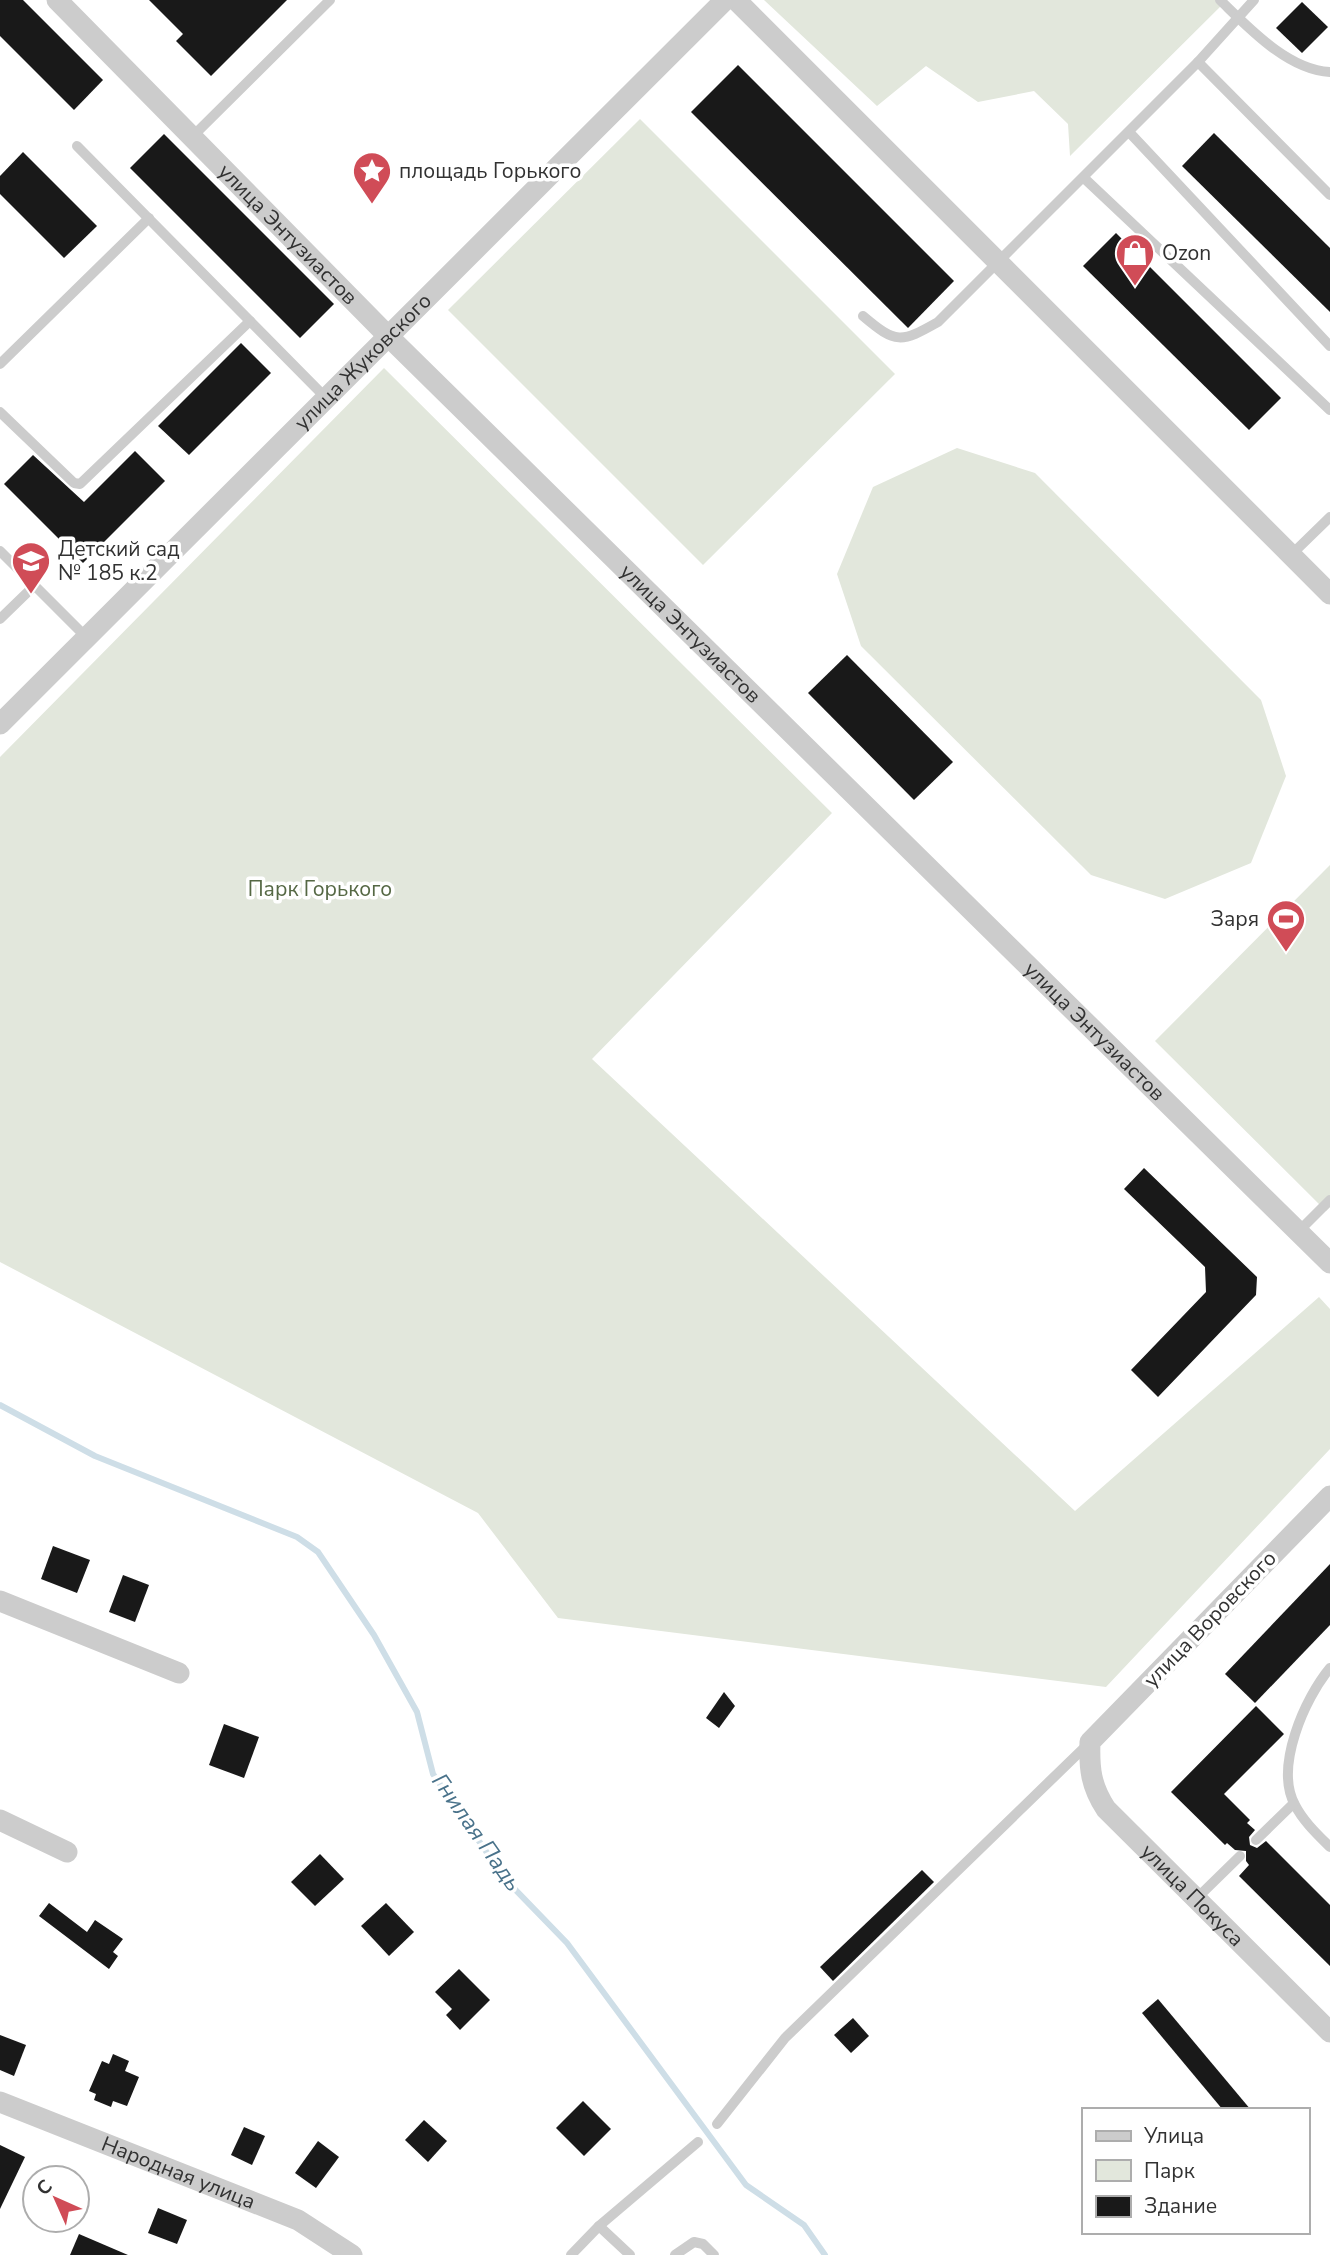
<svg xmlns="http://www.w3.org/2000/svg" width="1330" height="2255" viewBox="0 0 1330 2255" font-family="'Nunito Sans',sans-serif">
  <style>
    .green { fill: #e2e7dc }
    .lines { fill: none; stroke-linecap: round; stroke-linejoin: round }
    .stream { stroke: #cedee7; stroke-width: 6 }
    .building { fill: #191919 }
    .service { stroke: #ccc; stroke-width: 10 }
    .minor { stroke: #ccc; stroke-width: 21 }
    .labels { text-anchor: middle; stroke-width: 7; stroke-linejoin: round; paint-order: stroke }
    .poi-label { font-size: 21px; fill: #323232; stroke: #fff; text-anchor: start }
    .street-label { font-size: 21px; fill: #323232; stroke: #fff }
    .park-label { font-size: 21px; fill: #556844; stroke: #fff }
    .water-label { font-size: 23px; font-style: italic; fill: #49728a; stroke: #fff }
  </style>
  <rect width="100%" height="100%" fill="#fff"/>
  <!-- green -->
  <g class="green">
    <path d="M 764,0 L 1227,0 L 1070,156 L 1068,124 L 1034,91 L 978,102 L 926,66 L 877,106 Z"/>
    <path d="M 640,119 L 895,374 L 703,565 L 448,310 Z"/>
    <path d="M 384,368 L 832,813 L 592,1059 L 1075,1511 L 1319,1297 L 1330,1309 L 1330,1449 L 1106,1687 L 558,1618 L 478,1513 L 0,1262 L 0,757 Z"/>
    <path d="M 957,448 L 1035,473 L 1261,700 L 1286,776 L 1251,863 L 1165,899 L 1091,875 L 861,646 L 837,574 L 873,487 Z"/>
    <path d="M 1330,865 L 1330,1207 L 1326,1211 L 1155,1041 Z"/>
  </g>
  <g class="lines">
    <!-- stream -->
    <path class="stream" d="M 0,1405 L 95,1456 L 297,1537 L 318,1552 L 374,1635 L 417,1712 L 433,1774 L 505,1879 L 567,1943 L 746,2185 L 804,2225 L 825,2255"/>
  </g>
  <!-- building -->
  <g class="building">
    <path d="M 0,0 L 23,0 L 103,80 L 74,110 L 0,36 Z"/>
    <path d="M 149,0 L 287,0 L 211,76 L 176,41 L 183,34 Z"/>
    <path d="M 1302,2 L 1328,27 L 1302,53 L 1276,28 Z"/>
    <path d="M 738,65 L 954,281 L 908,328 L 691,112 Z"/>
    <path d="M 1214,133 L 1330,248 L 1330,312 L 1182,166 Z"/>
    <path d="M 164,134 L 334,304 L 300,338 L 130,168 Z"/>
    <path d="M 23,152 L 97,226 L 64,258 L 0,194 L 0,176 Z"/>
    <path d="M 1116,233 L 1281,398 L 1249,430 L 1083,266 Z"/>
    <path d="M 241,343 L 271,373 L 189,455 L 158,426 Z"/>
    <path d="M 135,451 L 165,481 L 83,563 L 4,484 L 33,455 L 84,502 Z"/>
    <path d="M 847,655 L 953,762 L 914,800 L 808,693 Z"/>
    <path d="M 1144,1168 L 1257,1277 L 1256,1295 L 1158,1397 L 1131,1370 L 1206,1292 L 1205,1267 L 1124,1189 Z"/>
    <path d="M 53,1546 L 90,1560 L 77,1593 L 41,1579 Z"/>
    <path d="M 1330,1564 L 1330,1625 L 1255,1703 L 1225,1674 Z"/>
    <path d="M 123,1575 L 149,1585 L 135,1622 L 109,1612 Z"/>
    <path d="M 724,1692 L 735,1706 L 719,1728 L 706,1718 Z"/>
    <path d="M 1256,1706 L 1284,1734 L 1224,1794 L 1250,1820 L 1247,1823 L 1255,1830 L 1249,1837 L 1250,1845 L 1257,1848 L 1266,1841 L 1330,1905 L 1330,1966 L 1239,1876 L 1249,1865 L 1246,1861 L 1246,1851 L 1235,1850 L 1227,1843 L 1225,1845 L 1171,1792 Z"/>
    <path d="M 224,1724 L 259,1737 L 244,1778 L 209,1765 Z"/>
    <path d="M 320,1854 L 344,1879 L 315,1906 L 291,1882 Z"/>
    <path d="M 922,1870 L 934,1882 L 833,1981 L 820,1967 Z"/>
    <path d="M 49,1903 L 87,1932 L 95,1920 L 123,1939 L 113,1952 L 118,1956 L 109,1969 L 39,1916 Z"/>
    <path d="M 386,1903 L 414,1932 L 389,1956 L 361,1926 Z"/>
    <path d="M 459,1969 L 490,2000 L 460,2030 L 446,2015 L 452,2009 L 435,1992 Z"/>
    <path d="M 1158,1999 L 1251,2110 L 1223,2110 L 1142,2013 Z"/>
    <path d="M 853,2018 L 869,2036 L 851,2053 L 834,2035 Z"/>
    <path d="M 0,2035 L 26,2045 L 14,2076 L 0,2070 Z"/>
    <path d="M 113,2054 L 129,2061 L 125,2071 L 139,2077 L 127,2106 L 113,2101 L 111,2107 L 94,2100 L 96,2094 L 89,2091 L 102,2061 L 109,2064 Z"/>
    <path d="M 583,2101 L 611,2129 L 584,2156 L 556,2128 Z"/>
    <path d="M 424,2120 L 447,2141 L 428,2162 L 405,2140 Z"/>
    <path d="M 244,2127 L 265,2136 L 252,2165 L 231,2155 Z"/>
    <path d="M 318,2141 L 339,2157 L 316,2188 L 295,2173 Z"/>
    <path d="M 0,2145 L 25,2157 L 0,2209 Z"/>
    <path d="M 158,2208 L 187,2220 L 177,2244 L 148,2233 Z"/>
    <path d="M 79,2234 L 128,2255 L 70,2255 Z"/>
  </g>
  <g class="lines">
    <!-- service -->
    <g class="service">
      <path d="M 1220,0 C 1249,28 1288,70 1330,72"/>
      <path d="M 1198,62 L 1330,195"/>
      <path d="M 1129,132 L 1330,346"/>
      <path d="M 192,137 L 330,0"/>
      <path d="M 77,146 L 325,397"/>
      <path d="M 1084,178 L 1330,410"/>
      <path d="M 863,316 C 896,344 901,343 938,322 L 1198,62 L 1254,0"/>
      <path d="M 0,364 L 149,218"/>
      <path d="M 0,412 L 74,483 L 80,484 L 250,321"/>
      <path d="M 0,551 L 86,637"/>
      <path d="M 1291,555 L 1330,517"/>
      <path d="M 0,619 L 35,585"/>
      <path d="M 1298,1232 L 1330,1200"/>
      <path d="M 1330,1668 C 1305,1698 1274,1767 1295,1805 C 1303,1821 1318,1835 1330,1847"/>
      <path d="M 1256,1840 L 1293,1804"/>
      <path d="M 1196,1899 L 1240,1856"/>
      <path d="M 717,2124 L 785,2038 L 1088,1744"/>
      <path d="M 599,2226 L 630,2255"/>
      <path d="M 571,2255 L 599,2226 L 698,2142"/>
      <path d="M 675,2255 L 694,2242 L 703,2244 L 714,2255"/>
    </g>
    <!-- minor -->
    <g class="minor">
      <path id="s1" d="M 57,0 L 387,335 L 1330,1263"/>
      <path d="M 736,0 L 1330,594"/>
      <path id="s2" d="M 0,724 L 725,0"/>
      <path id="s3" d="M 1330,1496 L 1090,1742 C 1089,1769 1091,1786 1106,1809 L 1330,2032"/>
      <path d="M 0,1601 L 179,1673"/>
      <path d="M 0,1820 L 67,1852"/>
      <path id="s4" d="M 0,2102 L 298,2220 L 352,2255"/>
    </g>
  </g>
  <!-- icons -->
  <defs>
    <g id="sight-pin" transform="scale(2.0125)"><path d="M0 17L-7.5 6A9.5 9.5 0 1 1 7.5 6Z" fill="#d04c57" stroke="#fff"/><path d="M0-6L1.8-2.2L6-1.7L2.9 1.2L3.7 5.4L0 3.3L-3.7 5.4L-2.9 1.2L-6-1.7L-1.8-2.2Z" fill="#fff"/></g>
    <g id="shop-pin" transform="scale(2.0125)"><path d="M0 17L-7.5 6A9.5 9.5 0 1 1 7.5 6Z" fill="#d04c57" stroke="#fff"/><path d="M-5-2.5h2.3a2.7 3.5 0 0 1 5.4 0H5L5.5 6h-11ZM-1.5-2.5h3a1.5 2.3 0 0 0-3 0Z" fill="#fff"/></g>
    <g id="school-pin" transform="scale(2.0125)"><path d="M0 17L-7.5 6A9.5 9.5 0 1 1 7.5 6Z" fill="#d04c57" stroke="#fff"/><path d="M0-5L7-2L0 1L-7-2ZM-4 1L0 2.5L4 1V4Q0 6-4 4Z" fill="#fff"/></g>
    <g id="stadium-pin" transform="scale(2.0125)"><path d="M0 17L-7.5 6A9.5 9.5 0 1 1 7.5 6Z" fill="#d04c57" stroke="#fff"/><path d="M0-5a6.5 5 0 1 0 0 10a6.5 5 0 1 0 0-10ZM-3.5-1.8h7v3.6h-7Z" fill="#fff"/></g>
  </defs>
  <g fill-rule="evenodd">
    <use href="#sight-pin" x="372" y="171"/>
    <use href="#shop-pin" x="1135" y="253"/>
    <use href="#school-pin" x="31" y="561"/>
    <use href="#stadium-pin" x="1286" y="919"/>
  </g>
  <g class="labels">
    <!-- poi labels -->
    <g class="poi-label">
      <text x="399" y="178">площадь Горького</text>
      <text x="1162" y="260">Ozon</text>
      <text x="58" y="556">Детский сад<tspan x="58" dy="24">№ 185 к.2</tspan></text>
      <text x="1259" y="926" text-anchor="end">Заря</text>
    </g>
    <!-- street labels -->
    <g class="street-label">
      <text dy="7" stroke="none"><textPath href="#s1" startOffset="329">улица Энтузиастов</textPath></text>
      <text dy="7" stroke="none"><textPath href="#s2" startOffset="513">улица Жуковского</textPath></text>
      <text dy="7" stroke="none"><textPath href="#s1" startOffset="896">улица Энтузиастов</textPath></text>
      <text dy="7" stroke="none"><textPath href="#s1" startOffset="1463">улица Энтузиастов</textPath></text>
      <text transform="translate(1210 1619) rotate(-46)" y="7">улица Воровского</text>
      <text dy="7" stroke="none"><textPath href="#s3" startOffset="536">улица Покуса</textPath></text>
      <text dy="7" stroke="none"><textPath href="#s4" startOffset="192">Народная улица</textPath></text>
    </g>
    <!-- park labels -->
    <g class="park-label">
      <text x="320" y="896">Парк Горького</text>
    </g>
    <!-- water labels -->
    <g class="water-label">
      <text transform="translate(477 1832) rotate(55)" y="8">Гнилая Падь</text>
    </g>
  </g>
  <!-- legend -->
  <rect x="1082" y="2108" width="228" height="126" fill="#ffffff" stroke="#adadad" stroke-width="2"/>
  <rect x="1096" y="2131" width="35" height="10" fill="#cccccc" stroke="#adadad" stroke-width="2"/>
  <text x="1144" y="2143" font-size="21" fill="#323232">Улица</text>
  <rect x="1096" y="2160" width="35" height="21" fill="#e2e7dc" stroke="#adadad" stroke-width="2"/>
  <text x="1144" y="2178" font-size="21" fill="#323232">Парк</text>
  <rect x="1096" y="2196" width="35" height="21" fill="#191919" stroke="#adadad" stroke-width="2"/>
  <text x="1144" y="2213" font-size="21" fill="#323232">Здание</text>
  <!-- north arrow -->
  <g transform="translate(56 2199) rotate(315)"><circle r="33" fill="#ffffff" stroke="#adadad" stroke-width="2"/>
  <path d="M0-5L12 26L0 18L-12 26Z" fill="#d04c57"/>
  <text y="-10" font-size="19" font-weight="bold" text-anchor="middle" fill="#323232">С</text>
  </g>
</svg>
